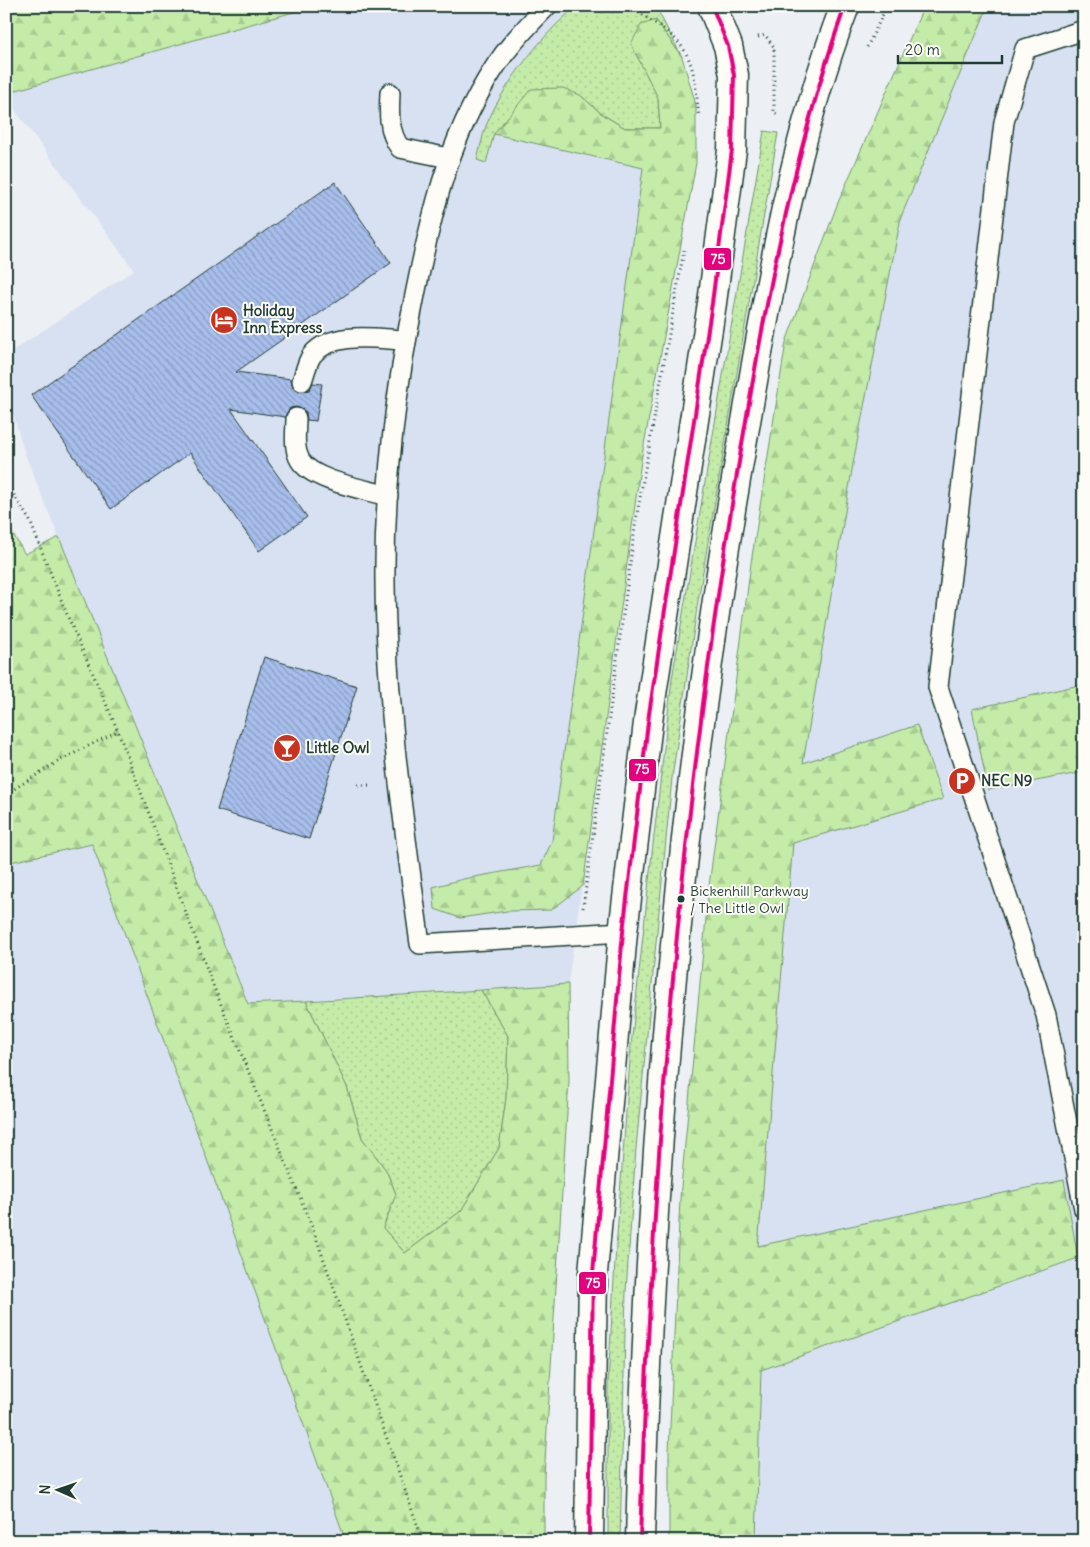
<svg xmlns="http://www.w3.org/2000/svg" width="1090" height="1547" viewBox="0 0 1090 1547" font-family="Delius,sans-serif">
  <style>
    .built { fill: #d8e1f2 }
    .grass { fill: url(#grass-dots); stroke: #72946e }
    .forest { fill: url(#forest-firs); stroke: #72946e }
    .building { fill: url(#building-back-hatch); stroke: #1f3d34 }
    .lines { fill: none; stroke-linecap: round; stroke-linejoin: round }
    .service-casing { stroke: #1f3d34; stroke-width: 22 }
    .secondary-casing { stroke: #1f3d34; stroke-width: 31 }
    .path { stroke: #1f3d34; stroke-width: 3; stroke-dasharray: 1 4; stroke-linecap: butt }
    .service { stroke: #fdfcf7; stroke-width: 19 }
    .secondary { stroke: #fdfcf7; stroke-width: 28 }
    .bus-1-casing { stroke: #fdfcf7; stroke-width: 8 }
    .bus-1 { stroke: #e5007d; stroke-width: 4 }
    .bus-dot { fill: #1f3d34; stroke: #fdfcf7; stroke-width: 2 }
    .labels { text-anchor: middle; stroke-width: 4; stroke-linejoin: round; paint-order: stroke }
    .bus-label { font-size: 14px; fill: #1f3d34; stroke: #fdfcf7; text-anchor: start }
    .poi-label { font-size: 15px; font-weight: bold; fill: #1f3d34; stroke: #fdfcf7; text-anchor: start }
    .line-badge { stroke: #fdfcf7; stroke-width: 2 }
    .badge-label { font-size: 14px; text-anchor: middle; font-weight: bold; fill: #fff }
  </style>
  <defs>
    <pattern id="grass-dots" width="8" height="8" patternUnits="userSpaceOnUse" patternTransform="scale(1.25)"><rect width="8" height="8" fill="#c4eca8"/><path d="M2 2h.1M6 6h.1" fill="none" stroke="#a8cb91" stroke-width="1.8" stroke-linecap="round"/></pattern>
    <pattern id="forest-firs" width="22" height="20" patternUnits="userSpaceOnUse" patternTransform="scale(1.25)"><rect width="22" height="20" fill="#c4eca8"/><path d="M5 1l3.5 6h-7zM16 11l3.5 6h-7z" fill="#a8cb91"/></pattern>
    <pattern id="building-back-hatch" width="6" height="6" patternUnits="userSpaceOnUse" patternTransform="scale(1.25)"><rect width="6" height="6" fill="#a8beec"/><path d="M-1 5l2 2M0 0l6 6M5-1l2 2" fill="none" stroke="#889cc0"/></pattern>
  </defs>
  <rect width="100%" height="100%" fill="#ecf0f5"/>
  <filter id="ink" filterUnits="userSpaceOnUse"><feTurbulence type="fractalNoise" baseFrequency=".02" numOctaves="2"/><feDisplacementMap in="SourceGraphic" scale="10" xChannelSelector="R" yChannelSelector="G"/><feConvolveMatrix kernelMatrix="1 2 1 2 8 2 1 2 1" color-interpolation-filters="sRGB"/></filter>
  <g filter="url(#ink)">
    <!-- built -->
    <g class="built">
      <path d="M 315,6 L 653,6 L 673,37 L 682,57 L 696,105 L 696,163 L 641,461 L 568,984 L 249,1004 L 26,457 L 6,392 L 6,355 L 134,270 L 6,98 L 6,93 Z"/>
      <path d="M 931,6 L 1084,6 L 1084,1541 L 705,1541 L 712,1225 Z"/>
      <path d="M 92,844 L 346,1541 L 6,1541 L 6,863 Z"/>
    </g>
    <!-- grass -->
    <g class="grass">
      <path d="M 577,6 L 653,6 L 658,11 L 682,57 L 656,20 L 632,44 L 658,98 L 660,128 L 625,128 L 603,115 L 580,95 L 494,134 L 486,163 L 477,160 C 480,149 482,137 486,126 C 502,86 544,32 577,6 Z"/>
      <path d="M 764,131 L 778,133 L 698,601 L 672,778 L 636,1148 L 626,1291 L 620,1541 L 608,1541 L 608,1384 L 615,1262 L 631,1046 L 651,862 L 672,679 Z"/>
      <path d="M 481,990 L 508,1036 L 506,1098 L 499,1148 L 461,1211 L 405,1253 L 383,1228 L 396,1194 L 386,1170 L 362,1138 L 347,1087 L 306,1001 Z"/>
    </g>
    <!-- forest -->
    <g class="forest">
      <path d="M 6,6 L 315,6 L 6,93 Z"/>
      <path d="M 924,6 L 988,6 L 901,217 L 854,458 L 803,763 L 917,725 L 943,799 L 793,843 L 758,1246 L 1064,1180 L 1078,1258 L 761,1370 L 756,1541 L 669,1541 L 669,1451 L 680,1198 L 709,886 L 751,563 L 786,342 L 837,205 Z"/>
      <path d="M 656,20 L 682,57 L 696,105 L 696,163 L 641,461 L 583,886 L 551,910 L 507,911 L 460,918 L 435,909 L 433,887 L 463,879 L 541,865 L 552,841 L 643,168 L 494,134 L 531,89 L 563,88 L 580,95 L 603,115 L 625,128 L 660,128 L 658,98 L 631,44 L 641,25 Z"/>
      <path d="M 6,523 L 25,554 L 59,537 L 248,1004 L 306,1001 L 347,1087 L 362,1138 L 386,1170 L 396,1194 L 383,1228 L 405,1253 L 461,1211 L 499,1148 L 506,1098 L 508,1036 L 481,990 L 568,984 L 569,1081 L 544,1477 L 544,1541 L 346,1541 L 92,844 L 6,863 Z"/>
      <path d="M 1084,684 L 1084,772 L 988,790 L 972,709 Z"/>
    </g>
    <!-- building -->
    <g class="building">
      <path d="M 335,182 L 391,263 L 236,372 L 291,379 L 293,388 L 299,392 L 309,390 L 313,383 L 322,384 L 316,421 L 307,420 L 306,412 L 297,407 L 290,408 L 285,417 L 231,409 L 307,517 L 259,551 L 190,453 L 111,509 L 31,395 Z"/>
      <path d="M 264,657 L 357,686 L 309,839 L 217,810 Z"/>
    </g>
    <g class="lines">
      <!-- service casing -->
      <g class="service-casing">
        <g id="service">
          <path d="M 547,6 C 532,21 517,37 504,54 C 451,126 431,214 414,300 C 395,393 384,488 385,583 C 386,704 404,825 420,944 L 623,932"/>
          <path d="M 1084,30 L 1025,49 L 1004,122 L 938,687 L 1046,1015 L 1084,1209"/>
          <path d="M 390,93 C 389,112 388,131 400,148 L 449,158"/>
          <path d="M 302,381 C 305,373 307,362 312,355 C 333,330 377,339 406,340"/>
          <path d="M 296,418 C 296,432 293,448 300,460 C 312,481 365,489 388,496"/>
        </g>
      </g>
      <!-- secondary casing -->
      <g class="secondary-casing">
        <g id="secondary">
          <path d="M 589,1541 L 593,1273 L 623,932 L 649,714 L 712,303 L 732,150 L 734,75 L 728,46 L 712,6"/>
          <path d="M 640,1541 C 649,1172 679,802 743,439 C 768,294 792,144 845,6"/>
        </g>
      </g>
      <!-- path -->
      <g class="path">
        <path d="M 630,6 C 645,18 665,27 677,41 C 696,60 696,92 699,117"/>
        <path d="M 758,37 L 765,35 L 774,47 L 774,113 L 778,114"/>
        <path d="M 867,47 L 887,6"/>
        <path d="M 6,482 L 30,521 L 68,617 L 118,731 L 213,985 L 313,1229 L 423,1541"/>
        <path d="M 358,785 L 373,785"/>
        <path d="M 6,794 L 59,761 L 118,731"/>
        <path d="M 583,908 L 636,520 L 684,250"/>
      </g>
      <!-- service -->
      <use href="#service" class="service"/>
      <!-- secondary -->
      <use href="#secondary" class="secondary"/>
      <!-- bus-1 casing -->
      <g class="bus-1-casing">
        <g id="bus-1">
          <path d="M 589,1541 L 593,1273 L 623,932 L 649,714 L 712,303 L 732,150 L 734,75 L 728,46 L 712,6"/>
          <path d="M 640,1541 C 651,1189 677,840 734,492 C 761,328 789,164 845,6"/>
        </g>
      </g>
      <!-- bus-1 -->
      <use href="#bus-1" class="bus-1"/>
    </g>
  </g>
  <!-- icons -->
  <defs>
    <g id="hotel-disc" transform="scale(1.4375)"><circle r="9.5" fill="#c8321e" stroke="#fdfcf7"/><path d="M-6-4.5h1.5V1H6V5H4.5V3h-9V5H-6ZM-4 0a1.8 1.8 0 1 1 3.6 0ZM.5 0V-2.5h3Q6-2.5 6 0Z" fill="#fff"/></g>
    <g id="bar-disc" transform="scale(1.4375)"><circle r="9.5" fill="#c8321e" stroke="#fdfcf7"/><path d="M-6-5H6L.8 .8V4.5H3.5V6h-7V4.5H-.8V.8Z" fill="#fff"/></g>
    <g id="parking-disc" transform="scale(1.4375)"><circle r="9.5" fill="#c8321e" stroke="#fdfcf7"/><path d="M-3.5-5.5H1a3.5 3.5 0 0 1 0 7H-1V5.5H-3.5ZM-1-3.4V-.6H.8a1.4 1.4 0 0 0 0-2.8Z" fill="#fff"/></g>
  </defs>
  <g fill-rule="evenodd">
    <use href="#hotel-disc" x="224" y="320"/>
    <use href="#bar-disc" x="287" y="748"/>
    <use href="#parking-disc" x="962" y="781"/>
  </g>
  <!-- markers -->
  <circle class="bus-dot" cx="681" cy="899" r="4.5"/>
  <g class="labels">
    <!-- bus labels -->
    <g class="bus-label">
      <text x="690" y="896">Bickenhill Parkway<tspan x="690" dy="17">/ The Little Owl</tspan></text>
    </g>
    <!-- poi labels -->
    <g class="poi-label">
      <text x="243" y="316">Holiday<tspan x="243" dy="17">Inn Express</tspan></text>
      <text x="306" y="753">Little Owl</text>
      <text x="981" y="786">NEC N9</text>
    </g>
  </g>
  <g class="line-badge">
    <rect x="703" y="247" width="29" height="24" rx="5" fill="#e5007d"/>
    <rect x="628" y="758" width="29" height="24" rx="5" fill="#e5007d"/>
    <rect x="578" y="1271" width="29" height="24" rx="5" fill="#e5007d"/>
  </g>
  <g class="badge-label">
    <text x="718" y="264">75</text>
    <text x="642" y="774">75</text>
    <text x="593" y="1288">75</text>
  </g>
  <!-- margin -->
  <rect width="1090" height="1547" fill="none" stroke="#fdfcf7" stroke-width="25"/>
  <rect x="12" y="12" width="1065" height="1522" fill="none" stroke="#1f3d34" stroke-width="2" filter="url(#ink)"/>
  <!-- north arrow -->
  <g transform="translate(58 1490) rotate(272)" stroke="#fdfcf7" stroke-width="4" paint-order="stroke">
  <path d="M0-4L9 19L0 12L-9 19Z" fill="#1f3d34"/>
  <text y="-8" font-size="14" font-weight="bold" text-anchor="middle" fill="#1f3d34">N</text>
  </g>
  <!-- scale -->
  <path d="M898 55v8h104v-8" fill="none" stroke="#1f3d34" stroke-width="2.5"/>
  <text x="905" y="55" font-size="15" fill="#1f3d34" stroke="#fdfcf7" stroke-width="4" paint-order="stroke">20 m</text>
</svg>
